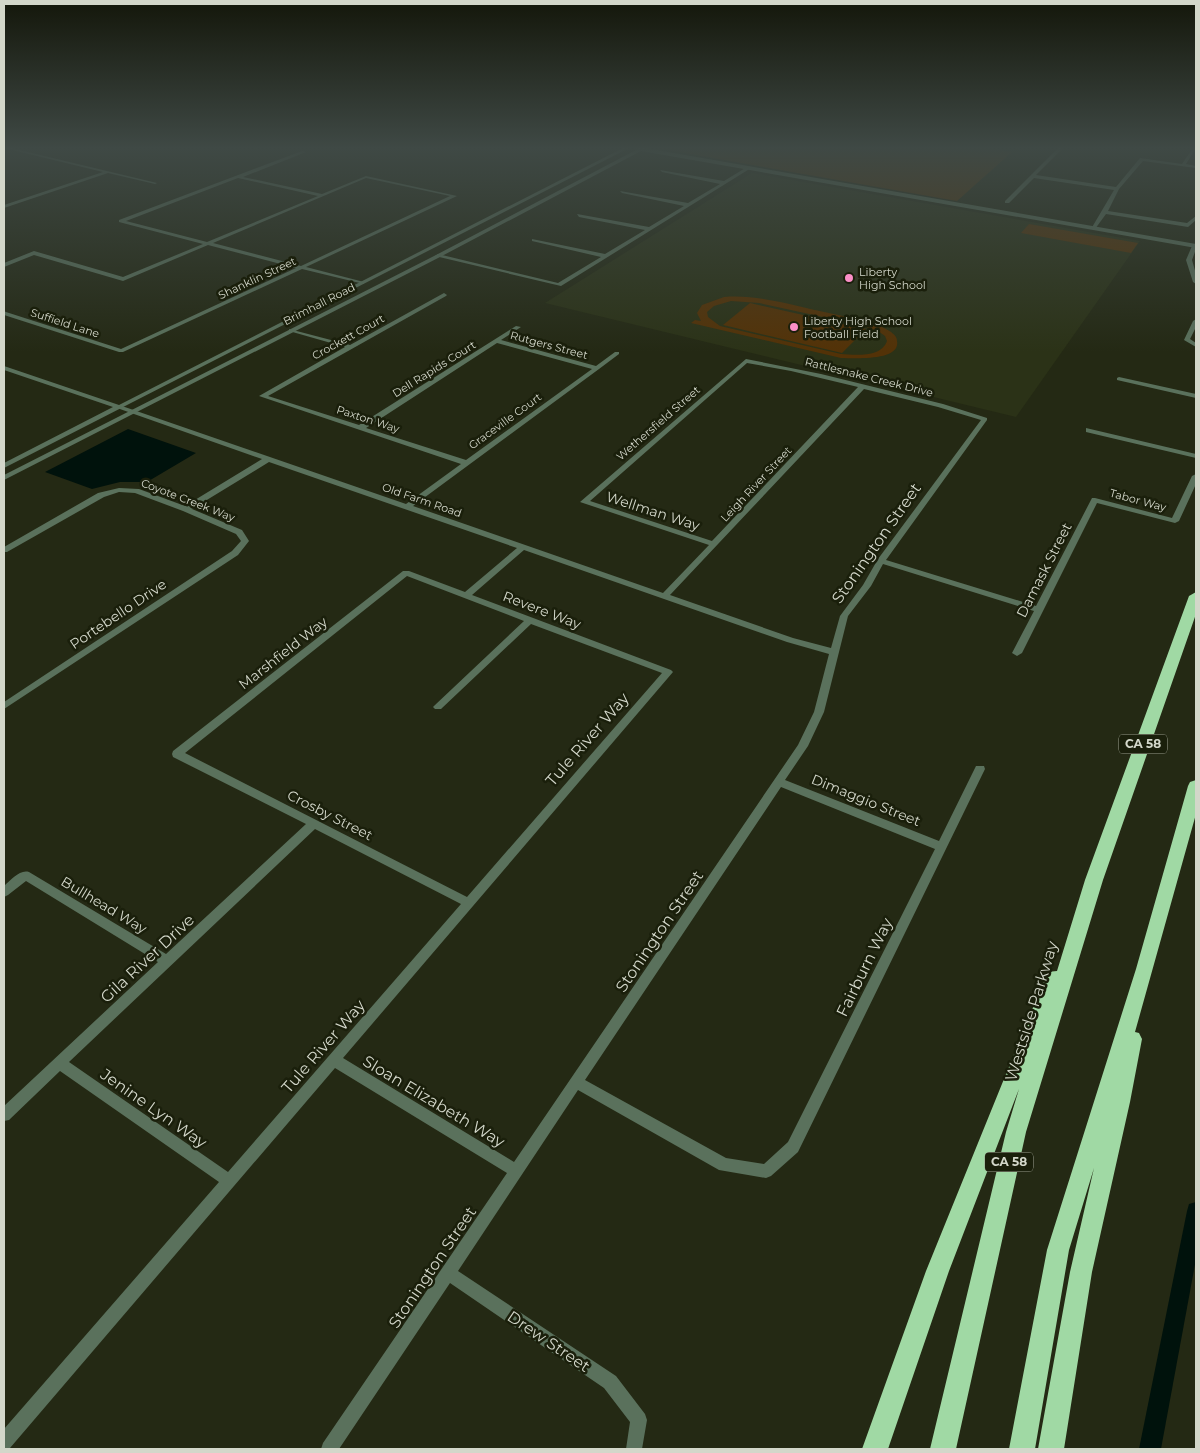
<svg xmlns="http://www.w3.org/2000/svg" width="1200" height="1453" viewBox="0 0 1200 1453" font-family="Montserrat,sans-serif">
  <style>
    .built { fill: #2b3217 }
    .green { fill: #533207; fill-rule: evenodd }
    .water { fill: #00120c }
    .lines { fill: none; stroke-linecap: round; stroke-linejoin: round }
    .canal { fill: #00120c; fill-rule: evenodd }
    .minor { fill: #5a715c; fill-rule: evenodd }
    .tertiary { fill: #5a715c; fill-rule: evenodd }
    .motorway { fill: #a0d9a4; fill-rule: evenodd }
    .poi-dot { fill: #fa8fc7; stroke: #1a1f0b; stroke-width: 2 }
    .labels { text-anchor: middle; stroke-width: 5; stroke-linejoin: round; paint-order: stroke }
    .far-poi-label { font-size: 11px; fill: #d3d7ca; stroke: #1a1f0b; text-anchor: start }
    .far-street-label { font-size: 11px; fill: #d3d7ca; stroke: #1a1f0b }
    .shield { fill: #1a1f0b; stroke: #9ca091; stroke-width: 1 }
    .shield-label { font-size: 12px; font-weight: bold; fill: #d3d7ca }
    .street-label { font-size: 14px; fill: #d3d7ca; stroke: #1a1f0b }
    .near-street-label { font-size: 16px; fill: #d3d7ca; stroke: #1a1f0b }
  </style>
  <rect width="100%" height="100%" fill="#242914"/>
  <!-- built -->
  <path class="built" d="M 752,173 L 1140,241 L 1016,417 L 545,303 Z"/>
  <!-- green -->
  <g class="green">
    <path d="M 656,148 L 988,148 L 1012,152 L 957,201 Z"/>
    <path d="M 1029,224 L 1138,243 L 1131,253 L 1021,233 Z"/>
    <path d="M 724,297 C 759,294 795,306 829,313 C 847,317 868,320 884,328 C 890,331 897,335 897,341 C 901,362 852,358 841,358 L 691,323 L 695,320 L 701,321 L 697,313 L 702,305 ZM 731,301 L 759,303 L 860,325 L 878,331 L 885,336 L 887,341 C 881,358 855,355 841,354 L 720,326 L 708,317 L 707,312 L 714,306 Z"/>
    <path d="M 750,303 L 866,329 L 842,353 L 723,325 Z"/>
  </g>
  <!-- water -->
  <path class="water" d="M 128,429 L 196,453 L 147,482 L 120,482 L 92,489 L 45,472 Z"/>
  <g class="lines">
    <!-- canal -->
    <path class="canal" d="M 1196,1202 L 1196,1259 L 1161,1449 L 1139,1449 L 1187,1211 L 1189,1204 Z"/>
    <!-- minor -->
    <g class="minor">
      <path d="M 4,148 L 11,148 L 157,183 L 155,184 L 108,173 L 4,208 L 4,205 L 103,172 Z"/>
      <path d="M 1058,148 L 1063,148 L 1036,175 L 1116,187 L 1140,158 L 1182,164 L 1193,148 L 1196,148 L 1186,164 L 1196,166 L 1196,168 L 1143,161 L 1119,189 L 1108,211 L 1187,223 L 1196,216 L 1196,220 L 1188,227 L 1106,214 L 1095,229 L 1091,229 L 1114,190 L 1034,178 L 1009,203 L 1005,203 L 1005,201 Z"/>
      <path d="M 302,151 L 306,152 L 243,177 L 322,194 L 366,176 L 457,196 L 306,267 L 364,282 L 364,284 L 302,269 L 123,352 L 119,352 L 4,315 L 4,311 L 6,312 L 121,349 L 296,268 L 208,245 L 123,281 L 34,255 L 4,267 L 4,263 L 34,251 L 123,277 L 203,244 L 119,222 L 119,220 ZM 238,178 L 318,196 L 207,242 L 126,221 ZM 366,178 L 450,196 L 301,266 L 213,243 Z"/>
      <path d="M 747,167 L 751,168 L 561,286 L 435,256 L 438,254 L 558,283 L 601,257 L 532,241 L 532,239 L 605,254 L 645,230 L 579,217 L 577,214 L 649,227 L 684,206 L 622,193 L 620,191 L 688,203 L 720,184 L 662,172 L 660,170 L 724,181 Z"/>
      <path d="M 1195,244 L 1196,249 L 1192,260 L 1196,274 L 1196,284 L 1193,282 L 1186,260 L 1192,246 Z"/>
      <path d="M 444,293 L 447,295 L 446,296 L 268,396 L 359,425 L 516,326 L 521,327 L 501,340 L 596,366 L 615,352 L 619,352 L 619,354 L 599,369 L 413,506 L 663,593 L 709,545 L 580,502 L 746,359 L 821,374 L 943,404 L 987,418 L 987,420 L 886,560 L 1036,606 L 1092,498 L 1095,498 L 1172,518 L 1192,476 L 1196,474 L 1196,484 L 1179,521 L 1175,523 L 1097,503 L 1022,653 L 1017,656 L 1012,653 L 1034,611 L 883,564 L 871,586 L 848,616 L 824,712 L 808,746 L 785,780 L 939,841 L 976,766 L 984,766 L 985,769 L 798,1152 L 771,1176 L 766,1178 L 719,1170 L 578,1090 L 458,1271 L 616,1376 L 645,1414 L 647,1420 L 642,1449 L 626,1449 L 630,1422 L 604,1388 L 450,1283 L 339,1449 L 321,1449 L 323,1443 L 507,1173 L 335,1068 L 10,1448 L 4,1449 L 4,1429 L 219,1182 L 60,1071 L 9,1120 L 4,1121 L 4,1106 L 158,962 L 26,881 L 8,895 L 4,897 L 4,886 C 11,880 20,869 29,872 L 166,954 L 306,824 L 173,757 L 172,754 L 173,751 L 403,571 L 409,571 L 465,592 L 517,548 L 269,462 L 192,509 L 242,530 L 249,541 L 238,555 L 4,709 L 4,702 L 232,551 L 241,541 L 236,534 L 183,511 L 135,493 L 119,492 L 104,497 L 7,552 L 4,552 L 4,547 L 98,493 L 119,488 L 139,489 L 185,506 L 262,459 L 117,408 L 116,407 L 119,405 L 406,504 L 461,464 L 259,396 L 345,347 L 289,331 L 289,329 L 350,345 ZM 497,343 L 592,369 L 466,460 L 366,428 ZM 747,363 L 791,371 L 858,387 L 712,541 L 590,501 ZM 864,389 L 938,407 L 981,420 L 878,559 L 863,585 L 840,616 L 831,648 L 793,638 L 670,595 ZM 524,550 L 787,642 L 829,654 L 814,712 L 798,745 L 514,1162 L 343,1058 L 673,672 L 671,670 L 472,595 ZM 407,576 L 524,621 L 435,705 L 433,707 L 435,709 L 441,709 L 531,624 L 662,673 L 467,897 L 185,753 ZM 781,787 L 935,849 L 788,1142 L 764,1164 L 726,1158 L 585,1080 ZM 315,829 L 461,904 L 228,1172 L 69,1062 Z"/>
      <path d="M 1196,319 L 1196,327 L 1190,339 L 1196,343 L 1196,347 L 1184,340 L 1193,321 Z"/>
      <path d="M 1119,377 L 1196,394 L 1196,398 L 1117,380 L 1117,378 Z"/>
      <path d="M 1086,428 L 1196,454 L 1196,458 L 1086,432 Z"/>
    </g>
    <!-- tertiary -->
    <g class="tertiary">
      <path d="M 623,148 L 629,148 L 4,468 L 4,463 L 113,407 L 4,370 L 4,366 L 119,405 Z"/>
      <path d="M 636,148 L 645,148 L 1196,244 L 1196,248 L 641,151 L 440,257 L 4,480 L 4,475 L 436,255 L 636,150 Z"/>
    </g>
    <!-- motorway -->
    <g class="motorway">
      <path d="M 1196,592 L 1196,614 L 1103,880 L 1026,1132 L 956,1449 L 930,1449 L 1006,1132 L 1019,1089 L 949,1271 L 888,1449 L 862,1449 L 926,1271 L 1045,978 L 1047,972 L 1057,971 L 1085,880 L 1189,596 Z"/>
      <path d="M 1196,780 L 1196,814 L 1135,1032 L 1139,1033 L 1142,1039 L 1130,1102 L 1092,1272 L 1064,1449 L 1038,1449 L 1070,1272 L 1094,1168 L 1069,1250 L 1035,1449 L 1009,1449 L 1047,1250 L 1136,969 L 1188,786 L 1190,782 Z"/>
    </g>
  </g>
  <!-- sky -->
  <linearGradient id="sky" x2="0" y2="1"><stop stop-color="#14170b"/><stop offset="0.42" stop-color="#3f4945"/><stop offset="1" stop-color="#3f4945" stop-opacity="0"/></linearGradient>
  <rect width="1200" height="352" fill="url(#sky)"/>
  <!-- markers -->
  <g class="poi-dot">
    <circle cx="849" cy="278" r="5"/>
    <circle cx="794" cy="327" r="5"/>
  </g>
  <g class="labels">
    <!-- far-poi labels -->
    <g class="far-poi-label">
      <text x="859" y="276">Liberty<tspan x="859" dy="13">High School</tspan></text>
      <text x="804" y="325">Liberty High School<tspan x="804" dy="13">Football Field</tspan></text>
    </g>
    <!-- far-street labels -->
    <g class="far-street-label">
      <text transform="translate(257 278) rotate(-25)" y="4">Shanklin Street</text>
      <text transform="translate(319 304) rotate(-27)" y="4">Brimhall Road</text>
      <text transform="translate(65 323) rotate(18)" y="4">Suffield Lane</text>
      <text transform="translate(348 337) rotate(-29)" y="4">Crockett Court</text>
      <text transform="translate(549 345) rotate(15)" y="4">Rutgers Street</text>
      <text transform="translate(434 369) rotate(-32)" y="4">Dell Rapids Court</text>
      <text transform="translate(869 377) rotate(14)" y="4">Rattlesnake Creek Drive</text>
      <text transform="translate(368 419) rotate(18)" y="4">Paxton Way</text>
      <text transform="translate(505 421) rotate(-36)" y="4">Graceville Court</text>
      <text transform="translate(658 423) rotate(-41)" y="4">Wethersfield Street</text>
      <text transform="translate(756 484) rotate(-47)" y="4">Leigh River Street</text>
      <text transform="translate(188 500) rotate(21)" y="4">Coyote Creek Way</text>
      <text transform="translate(422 500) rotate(19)" y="4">Old Farm Road</text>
      <text transform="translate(1138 500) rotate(15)" y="4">Tabor Way</text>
    </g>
    <!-- shield labels -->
    <g class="shield">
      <rect x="1119" y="734.5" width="48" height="19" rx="4"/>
      <rect x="985" y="1152.5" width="48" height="19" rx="4"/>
    </g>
    <g class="shield-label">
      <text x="1143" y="748">CA 58</text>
      <text x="1009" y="1166">CA 58</text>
    </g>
    <!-- street labels -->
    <g class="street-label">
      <text transform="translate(653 511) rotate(18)" y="5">Wellman Way</text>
      <text transform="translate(1044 570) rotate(-63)" y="5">Damask Street</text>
      <text transform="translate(542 610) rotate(21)" y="5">Revere Way</text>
      <text transform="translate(118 614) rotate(-34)" y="5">Portebello Drive</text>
      <text transform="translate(283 653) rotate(-38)" y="5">Marshfield Way</text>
      <text transform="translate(866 800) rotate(22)" y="5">Dimaggio Street</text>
      <text transform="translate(330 815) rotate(27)" y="5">Crosby Street</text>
      <text transform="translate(104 905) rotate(31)" y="5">Bullhead Way</text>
    </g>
    <!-- near-street labels -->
    <g class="near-street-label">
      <text transform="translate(876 543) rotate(-55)" y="6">Stonington Street</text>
      <text transform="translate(587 739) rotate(-49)" y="6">Tule River Way</text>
      <text transform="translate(659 931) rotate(-56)" y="6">Stonington Street</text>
      <text transform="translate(147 958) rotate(-43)" y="6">Gila River Drive</text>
      <text transform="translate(864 967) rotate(-64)" y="6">Fairburn Way</text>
      <text transform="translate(1031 1011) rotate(-73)" y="6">Westside Parkway</text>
      <text transform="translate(323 1046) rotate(-49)" y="6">Tule River Way</text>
      <text transform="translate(434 1101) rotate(31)" y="6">Sloan Elizabeth Way</text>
      <text transform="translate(154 1108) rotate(35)" y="6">Jenine Lyn Way</text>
      <text transform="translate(432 1267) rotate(-56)" y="6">Stonington Street</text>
      <text transform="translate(549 1341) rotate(34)" y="6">Drew Street</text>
    </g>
  </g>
  <!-- border -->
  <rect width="1200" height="1453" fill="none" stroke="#d3d7ca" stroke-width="10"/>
</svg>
